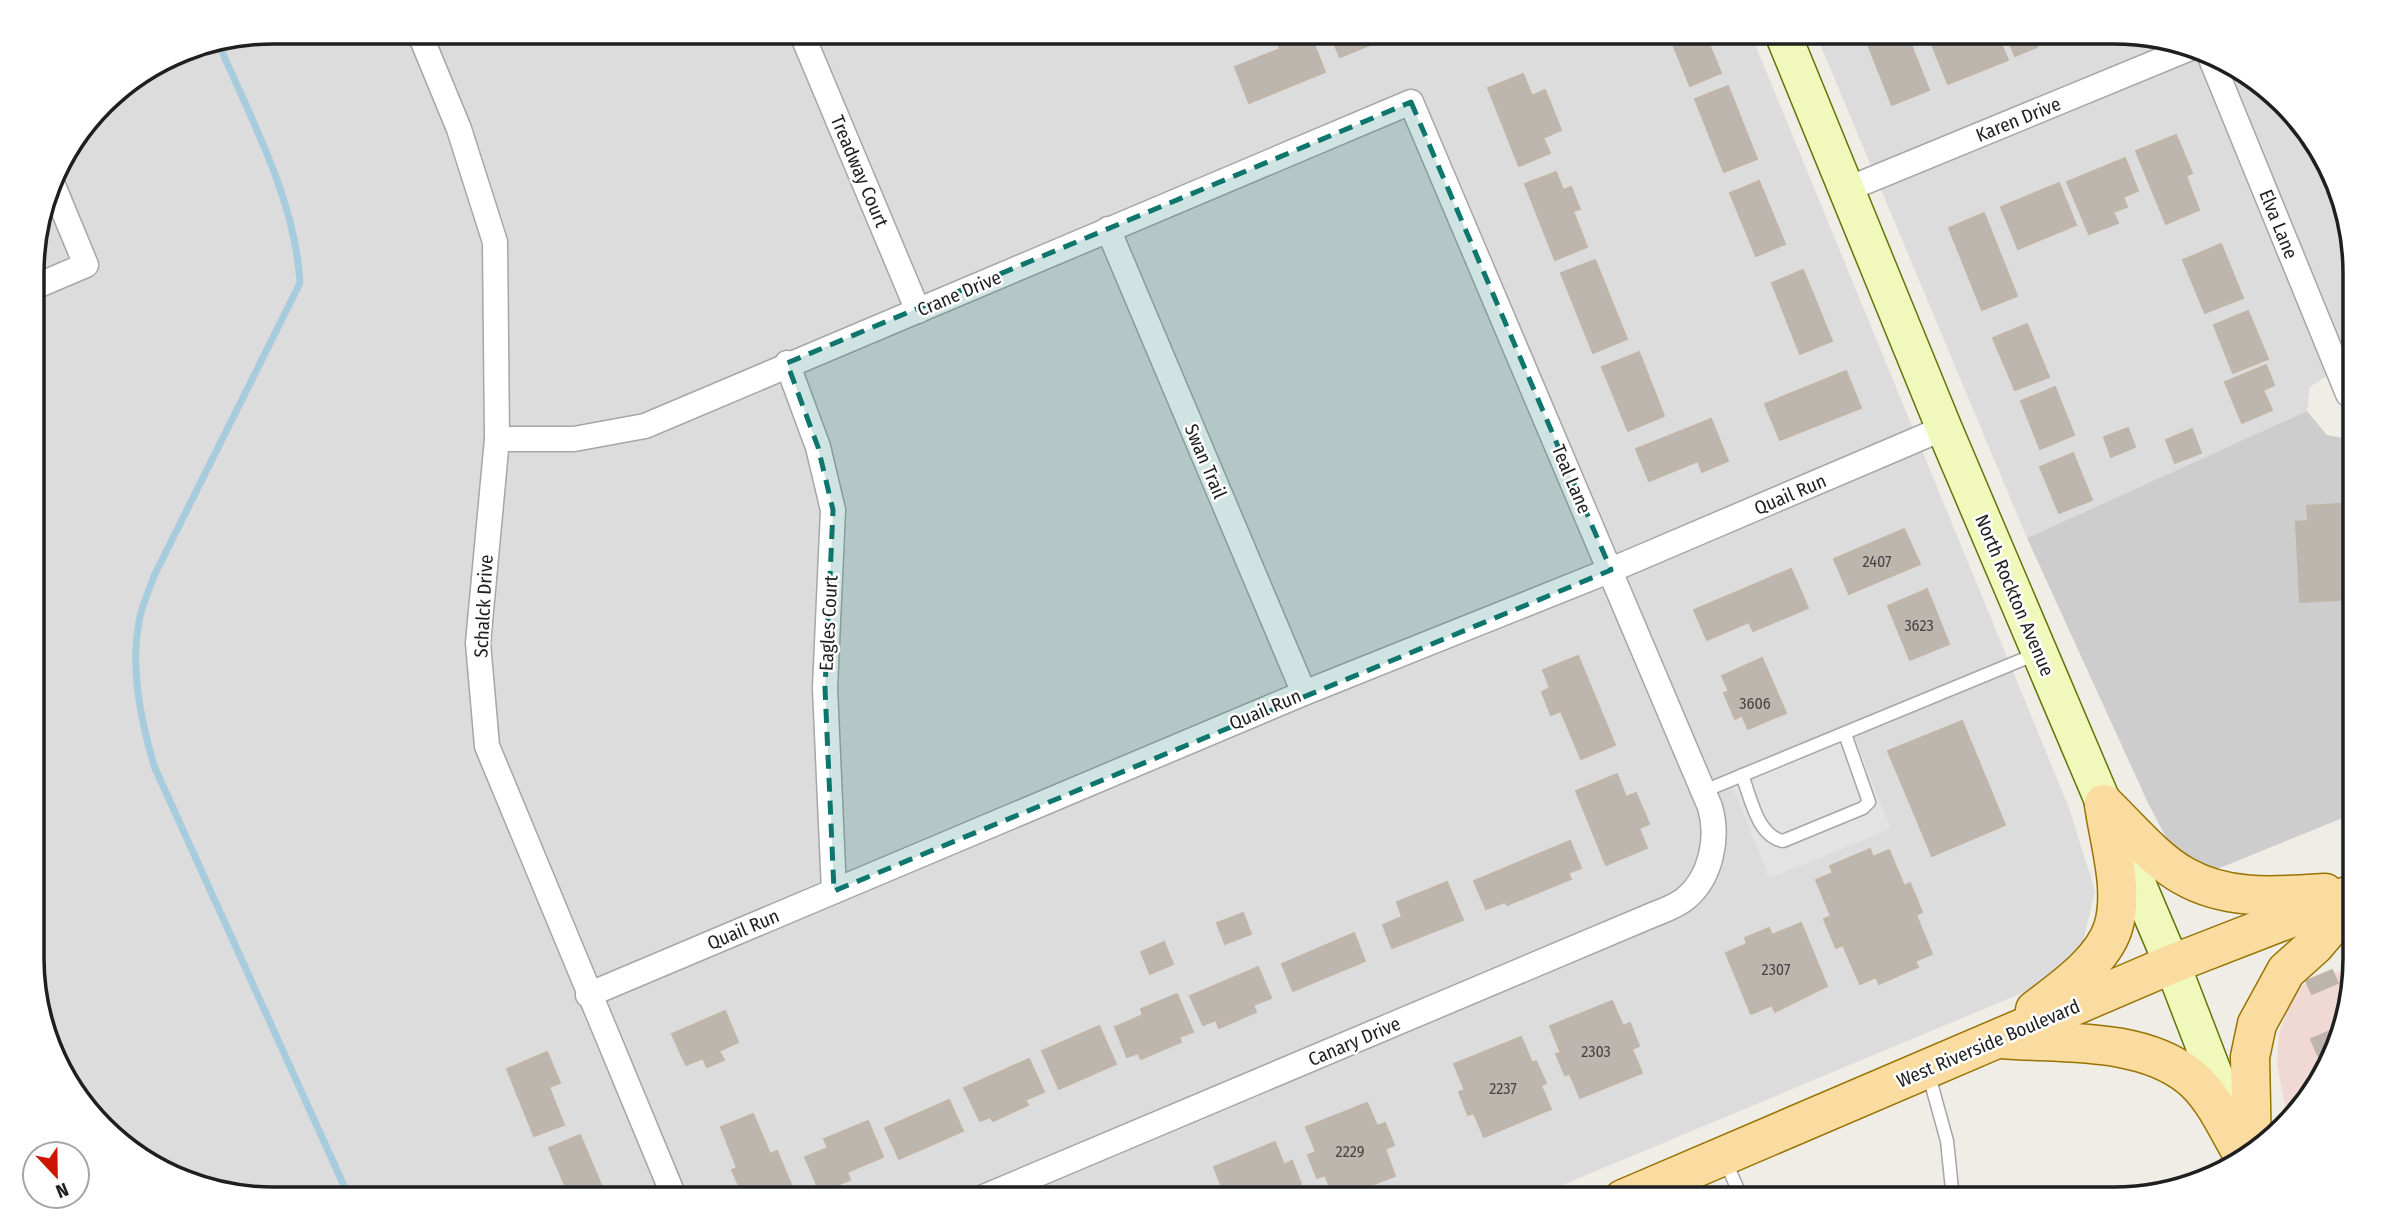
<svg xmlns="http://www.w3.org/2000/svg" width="2387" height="1231" viewBox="0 0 2387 1231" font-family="'Fira Sans Condensed',sans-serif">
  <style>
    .residential { fill: #dddcdc }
    .commercial { fill: #f0d9d5 }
    .religious { fill: #cdcdcd }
    .parking { fill: #e3e3e3 }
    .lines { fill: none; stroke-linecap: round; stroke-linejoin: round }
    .stream { stroke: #a7ccdd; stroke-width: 7 }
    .building { fill: #bcb6af; stroke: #c1b5a8; stroke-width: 2 }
    .lane-casing { stroke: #a6a6a6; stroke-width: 15 }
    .street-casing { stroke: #a6a6a6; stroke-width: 27 }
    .secondary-casing { stroke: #607606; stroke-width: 38 }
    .primary-casing { stroke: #987402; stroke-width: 41 }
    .lane { stroke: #fff; stroke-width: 12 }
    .street { stroke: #fff; stroke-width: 24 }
    .secondary { stroke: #f0f9bb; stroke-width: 35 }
    .primary { stroke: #fbdca0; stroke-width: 38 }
    .marked { fill: #0f766e; fill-opacity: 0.2; stroke: #0f766e; stroke-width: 5; stroke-dasharray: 14 9; stroke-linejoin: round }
    .labels { text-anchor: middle; stroke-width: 5; stroke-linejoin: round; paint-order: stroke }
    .number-label { font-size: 16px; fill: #464543 }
    .street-label { font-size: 19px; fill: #1f1f1f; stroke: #fff }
    .rim { fill: none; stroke: #1f1f1f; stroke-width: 3.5 }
  </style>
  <rect width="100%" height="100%" fill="#f0ede6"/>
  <!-- residential -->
  <g class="residential">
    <path d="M 272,32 L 1750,32 L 2069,808 L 2095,891 L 2081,951 L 2039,986 L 1529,1199 L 272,1199 L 166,1174 L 72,1093 L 34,990 L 32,256 L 57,166 L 113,92 L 181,50 Z"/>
    <path d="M 1815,32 L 2115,32 L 2221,57 L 2315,138 L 2353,241 L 2354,358 L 2310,387 L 2307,411 L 2027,538 Z"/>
  </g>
  <!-- commercial -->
  <path class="commercial" d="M 2354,965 L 2330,1065 L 2287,1115 L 2277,1065 L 2279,1033 L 2296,988 Z"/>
  <!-- religious -->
  <path class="religious" d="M 2307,411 L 2327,435 L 2354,440 L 2355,813 L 2205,874 L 2168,841 L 2148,803 L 2027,538 Z"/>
  <!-- parking -->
  <path class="parking" d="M 1852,731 L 1891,829 L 1769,878 L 1730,780 Z"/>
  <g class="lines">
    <!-- stream -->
    <path class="stream" d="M 218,42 C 251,120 295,198 300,283 L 154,576 C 149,591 141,607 139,622 C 130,670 141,720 154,766 L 350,1199"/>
  </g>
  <!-- building -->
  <g class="building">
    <path d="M 1296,32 L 1300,44 L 1312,39 L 1325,72 L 1249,103 L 1235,67 L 1280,49 L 1276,38 Z"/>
    <path d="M 1329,32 L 1416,32 L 1389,43 L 1387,38 L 1340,57 Z"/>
    <path d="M 1668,32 L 1704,32 L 1721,73 L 1690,86 Z"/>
    <path d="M 1863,32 L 1906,32 L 1929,90 L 1892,105 Z"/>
    <path d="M 1938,32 L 1996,32 L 2008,60 L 1948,84 L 1928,35 Z"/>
    <path d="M 2005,32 L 2048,32 L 2033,38 L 2037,47 L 2015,56 Z"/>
    <path d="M 1523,74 L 1532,96 L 1545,90 L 1561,130 L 1543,138 L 1550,153 L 1519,166 L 1488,88 Z"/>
    <path d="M 1728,86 L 1757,159 L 1724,172 L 1695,99 Z"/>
    <path d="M 2176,135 L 2192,173 L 2186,176 L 2199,210 L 2166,224 L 2136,151 Z"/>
    <path d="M 2125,158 L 2138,191 L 2123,197 L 2127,207 L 2113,212 L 2118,223 L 2089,234 L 2067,182 Z"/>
    <path d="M 1556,172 L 1563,190 L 1571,187 L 1580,209 L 1573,211 L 1587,247 L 1555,260 L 1525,184 Z"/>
    <path d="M 1759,181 L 1785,244 L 1756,256 L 1730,193 Z"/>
    <path d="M 2059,183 L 2076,225 L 2018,249 L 2001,207 Z"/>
    <path d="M 1984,213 L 2017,296 L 1982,310 L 1949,228 Z"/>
    <path d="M 2221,244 L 2243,298 L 2205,313 L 2183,260 Z"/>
    <path d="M 1595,260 L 1627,339 L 1593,353 L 1561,273 Z"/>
    <path d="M 1803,270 L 1832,341 L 1800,354 L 1772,283 Z"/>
    <path d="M 2248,311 L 2268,359 L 2233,373 L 2214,325 Z"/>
    <path d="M 2027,324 L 2049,377 L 2015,390 L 1993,338 Z"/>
    <path d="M 1639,352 L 1664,416 L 1628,431 L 1602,367 Z"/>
    <path d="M 2266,365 L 2274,385 L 2263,390 L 2272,410 L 2242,423 L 2225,382 Z"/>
    <path d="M 1846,371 L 1861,408 L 1780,440 L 1765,404 Z"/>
    <path d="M 2055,387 L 2074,435 L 2040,449 L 2021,401 Z"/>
    <path d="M 1711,419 L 1728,461 L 1702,472 L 1698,461 L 1649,481 L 1636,449 Z"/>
    <path d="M 2128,428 L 2135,447 L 2111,457 L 2104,437 Z"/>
    <path d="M 2192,429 L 2201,453 L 2175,463 L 2166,440 Z"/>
    <path d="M 2073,453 L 2092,500 L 2059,513 L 2040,467 Z"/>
    <path d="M 2354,503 L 2354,599 L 2300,602 L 2296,522 L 2308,521 L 2307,506 Z"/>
    <path d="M 1904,529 L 1920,564 L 1849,594 L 1834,559 Z"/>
    <path d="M 1791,569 L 1808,608 L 1753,631 L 1749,622 L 1707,640 L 1694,610 Z"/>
    <path d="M 1927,589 L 1949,644 L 1910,660 L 1888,606 Z"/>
    <path d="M 1578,656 L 1615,745 L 1581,759 L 1561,711 L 1551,715 L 1542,692 L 1550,688 L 1543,670 Z"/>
    <path d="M 1762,658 L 1786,713 L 1748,729 L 1742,715 L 1735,719 L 1724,693 L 1729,691 L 1722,676 Z"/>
    <path d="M 1962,721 L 2005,825 L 1932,856 L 1888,751 Z"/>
    <path d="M 1617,774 L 1626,797 L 1636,793 L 1649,824 L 1639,828 L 1647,848 L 1606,865 L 1576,791 Z"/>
    <path d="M 1570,841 L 1581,868 L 1568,873 L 1571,879 L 1507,905 L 1505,902 L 1486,909 L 1474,881 Z"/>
    <path d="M 1870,849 L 1873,857 L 1889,850 L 1904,886 L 1910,883 L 1922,912 L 1916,915 L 1932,954 L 1915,961 L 1918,967 L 1879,984 L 1876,977 L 1860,984 L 1843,945 L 1836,948 L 1824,919 L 1831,916 L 1816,880 L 1833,873 L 1830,866 Z"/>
    <path d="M 1447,882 L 1463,920 L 1392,948 L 1383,925 L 1402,917 L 1397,902 Z"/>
    <path d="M 1243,913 L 1251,934 L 1225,944 L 1217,923 Z"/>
    <path d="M 1801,923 L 1827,986 L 1775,1012 L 1772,1005 L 1751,1014 L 1726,953 L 1747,944 L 1745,938 L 1769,928 L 1772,935 Z"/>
    <path d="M 1354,933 L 1365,961 L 1293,991 L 1282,964 Z"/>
    <path d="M 1164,942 L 1173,964 L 1150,974 L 1141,952 Z"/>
    <path d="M 1258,967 L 1271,998 L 1253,1005 L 1256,1012 L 1219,1028 L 1216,1020 L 1203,1025 L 1190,996 Z"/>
    <path d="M 2332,970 L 2338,983 L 2312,994 L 2306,981 Z"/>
    <path d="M 1177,994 L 1193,1032 L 1179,1037 L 1181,1042 L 1141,1059 L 1138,1053 L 1127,1057 L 1115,1027 L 1143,1015 L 1141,1009 Z"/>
    <path d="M 1612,1001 L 1623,1026 L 1630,1023 L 1639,1046 L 1632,1049 L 1642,1073 L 1580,1098 L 1570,1074 L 1565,1075 L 1556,1054 L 1561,1053 L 1550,1026 Z"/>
    <path d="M 725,1011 L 738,1042 L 719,1051 L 724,1060 L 707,1067 L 703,1058 L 686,1065 L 672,1034 Z"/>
    <path d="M 1099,1026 L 1116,1064 L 1059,1089 L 1042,1051 Z"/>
    <path d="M 2340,1027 L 2330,1065 L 2325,1072 L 2311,1039 Z"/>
    <path d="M 1521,1037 L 1532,1063 L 1536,1061 L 1546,1083 L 1541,1086 L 1551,1109 L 1484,1137 L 1474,1113 L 1468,1115 L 1459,1092 L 1465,1090 L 1454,1064 Z"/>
    <path d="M 547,1052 L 560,1083 L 549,1087 L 564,1125 L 534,1136 L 507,1069 Z"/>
    <path d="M 1029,1059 L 1044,1092 L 1025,1100 L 1028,1105 L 993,1121 L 990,1117 L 980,1121 L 964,1088 Z"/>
    <path d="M 949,1100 L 963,1131 L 899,1159 L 885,1128 Z"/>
    <path d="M 1367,1103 L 1377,1126 L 1385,1123 L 1394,1145 L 1385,1149 L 1395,1176 L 1335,1199 L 1325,1175 L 1317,1178 L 1308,1155 L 1316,1152 L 1306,1127 Z"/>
    <path d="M 753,1114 L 770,1154 L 777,1151 L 797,1199 L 745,1199 L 732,1170 L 737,1168 L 721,1127 Z"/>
    <path d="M 868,1121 L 883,1157 L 847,1172 L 850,1180 L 820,1192 L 805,1157 L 828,1148 L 824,1139 Z"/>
    <path d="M 580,1135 L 602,1187 L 571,1199 L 549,1148 Z"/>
    <path d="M 1275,1142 L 1284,1165 L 1292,1161 L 1301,1184 L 1294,1187 L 1299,1199 L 1221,1199 L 1218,1192 L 1223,1190 L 1214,1167 Z"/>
  </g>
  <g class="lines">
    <!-- lane casing -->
    <g class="lane-casing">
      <g id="lane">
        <path d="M 1742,775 C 1751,798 1757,836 1783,841 L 1863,808 L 1869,802 L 1845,734"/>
        <path d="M 1704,791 L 2036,654"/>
        <path d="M 1928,1072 L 1947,1141 L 1953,1199"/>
        <path d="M 1725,1160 L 1742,1199"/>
      </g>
    </g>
    <!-- street casing -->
    <g class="street-casing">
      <g id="street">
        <path d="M 419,32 L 459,129 L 495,242 L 497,439 L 478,643 L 487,746 L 675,1199"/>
        <path d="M 801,32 L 918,311"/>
        <path d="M 2209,54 L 2348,394 L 2354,391"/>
        <path d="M 1848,189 L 2188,49"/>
        <path d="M 1108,229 L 1304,693"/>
        <path d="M 32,288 L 86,265 L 52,183"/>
        <path d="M 787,363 L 818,447 L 833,510 L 825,688 L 834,891"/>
        <path d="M 497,439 L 574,439 L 645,426 L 1411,102 L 1710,807 C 1719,838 1711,878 1685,899 C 1675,907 1662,911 1650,916 L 979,1199"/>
        <path d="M 588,995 L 1304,693 L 1611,570 L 1944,428"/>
      </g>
    </g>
    <!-- secondary casing -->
    <g class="secondary-casing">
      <path id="secondary" d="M 1782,32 L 1944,428 L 2172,964 L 2231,1117"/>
    </g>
    <!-- primary casing -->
    <g class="primary-casing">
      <g id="primary">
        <path d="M 2104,804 C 2127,826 2156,861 2184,876 C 2228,901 2277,896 2325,893"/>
        <path d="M 2035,1010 C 2062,989 2102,962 2113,928 C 2125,890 2109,842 2104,804"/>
        <path d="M 2002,1039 C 2061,1044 2139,1037 2189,1076 C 2214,1095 2229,1133 2246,1160"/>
        <path d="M 2252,1154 L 2250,1057 L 2257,1024 L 2286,971 L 2315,945 L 2355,898"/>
        <path d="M 1623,1199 L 2172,964 L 2355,893"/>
      </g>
    </g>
    <!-- lane -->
    <use href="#lane" class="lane"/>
    <!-- street -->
    <use href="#street" class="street"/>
    <!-- secondary -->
    <use href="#secondary" class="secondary"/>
    <!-- primary -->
    <use href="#primary" class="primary"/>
  </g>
  <!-- marked area -->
  <path class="marked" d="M 1411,102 L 1611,570 L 834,891 L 825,688 L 833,510 L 818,447 L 787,363 Z"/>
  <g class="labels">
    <!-- number labels -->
    <g class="number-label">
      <text x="1877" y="567">2407</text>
      <text x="1919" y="631">3623</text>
      <text x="1755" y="709">3606</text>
      <text x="1776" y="975">2307</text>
      <text x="1596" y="1057">2303</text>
      <text x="1503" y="1094">2237</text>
      <text x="1350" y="1157">2229</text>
    </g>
    <!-- street labels -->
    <g class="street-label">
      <text transform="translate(2018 119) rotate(-22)" y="7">Karen Drive</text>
      <text transform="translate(860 171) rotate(67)" y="7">Treadway Court</text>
      <text transform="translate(2279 224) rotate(68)" y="7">Elva Lane</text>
      <text transform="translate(959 293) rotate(-23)" y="7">Crane Drive</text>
      <text transform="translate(1206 461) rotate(67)" y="7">Swan Trail</text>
      <text transform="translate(1572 479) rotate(67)" y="7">Teal Lane</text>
      <text transform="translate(1790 494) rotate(-23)" y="7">Quail Run</text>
      <text transform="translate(2015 595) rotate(67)" y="7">North Rockton Avenue</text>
      <text transform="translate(483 606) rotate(-87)" y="7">Schalck Drive</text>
      <text transform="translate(828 623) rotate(-87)" y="7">Eagles Court</text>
      <text transform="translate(1265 709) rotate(-23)" y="7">Quail Run</text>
      <text transform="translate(743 929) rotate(-23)" y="7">Quail Run</text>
      <text transform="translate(1354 1041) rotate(-23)" y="7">Canary Drive</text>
      <text transform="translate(1988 1043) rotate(-23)" y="7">West Riverside Boulevard</text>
    </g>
  </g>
  <!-- crop -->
  <path d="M0 0H2387V1231H0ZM273 44H2114A229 229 0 0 1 2343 273V958A229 229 0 0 1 2114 1187H273A229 229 0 0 1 44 958V273A229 229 0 0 1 273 44Z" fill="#fff" fill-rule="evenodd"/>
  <path class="rim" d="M273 44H2114A229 229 0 0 1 2343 273V958A229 229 0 0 1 2114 1187H273A229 229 0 0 1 44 958V273A229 229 0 0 1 273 44Z"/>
  <!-- north arrow -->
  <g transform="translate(56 1175) rotate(158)"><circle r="33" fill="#ffffff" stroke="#a5a5a5" stroke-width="2"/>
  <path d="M0-5L12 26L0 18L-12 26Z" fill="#cc1503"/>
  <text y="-10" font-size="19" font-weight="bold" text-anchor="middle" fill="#1f1f1f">N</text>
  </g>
</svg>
